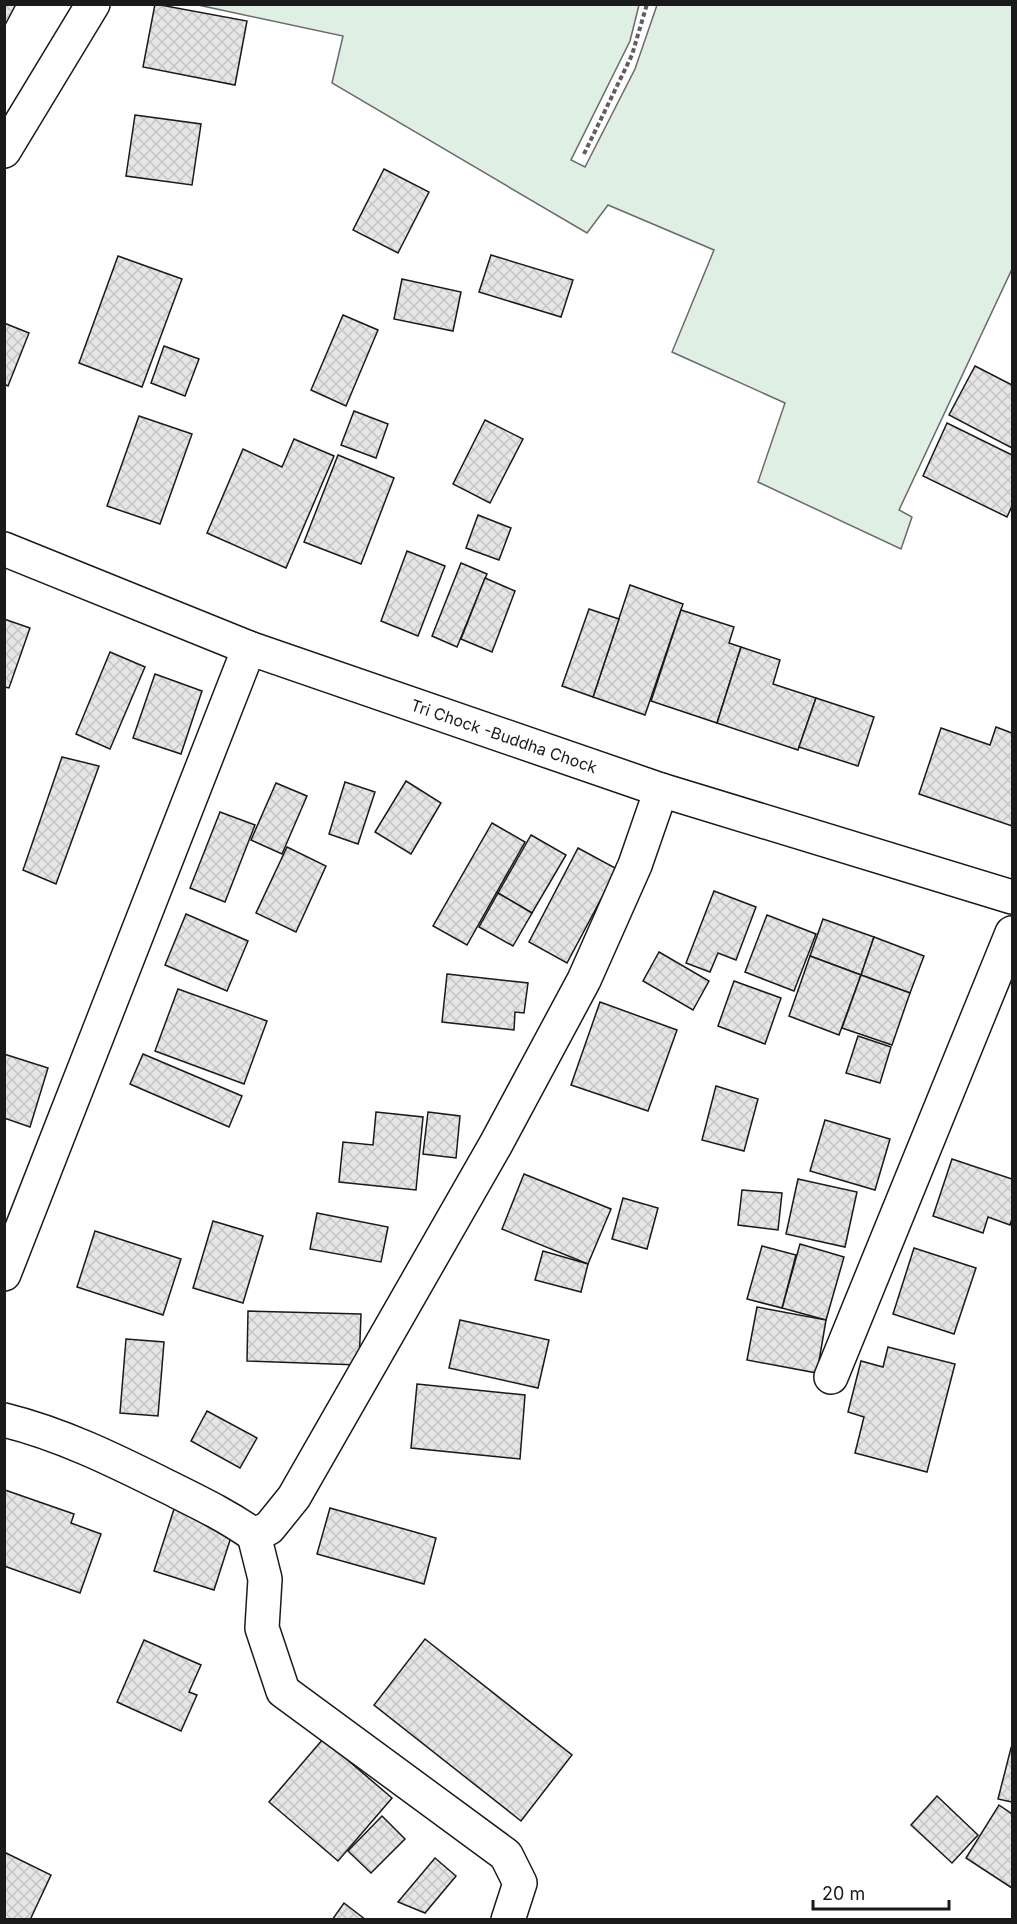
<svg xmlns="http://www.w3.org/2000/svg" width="1017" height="1924" viewBox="0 0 1017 1924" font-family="Inter,sans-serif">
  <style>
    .green { fill: #e0efe3; stroke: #6a6a6a; stroke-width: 1.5 }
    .building { fill: url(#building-cross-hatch); stroke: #1a1a1a; stroke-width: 1.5 }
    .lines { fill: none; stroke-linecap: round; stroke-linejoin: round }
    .minor-casing { stroke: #1a1a1a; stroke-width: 36 }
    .path { stroke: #5f5f5f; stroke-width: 4; stroke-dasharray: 4.5 3; stroke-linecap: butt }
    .minor { stroke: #fff; stroke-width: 33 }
    .labels { text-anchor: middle; stroke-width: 4.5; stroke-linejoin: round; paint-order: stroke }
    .street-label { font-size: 16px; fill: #1a1a1a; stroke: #fff }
  </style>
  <defs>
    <pattern id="building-cross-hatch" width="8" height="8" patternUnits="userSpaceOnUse" patternTransform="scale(1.5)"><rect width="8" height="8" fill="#e6e6e6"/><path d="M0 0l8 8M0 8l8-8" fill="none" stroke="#c5c5c5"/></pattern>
  </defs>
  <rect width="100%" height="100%" fill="#fff"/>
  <!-- green -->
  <path class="green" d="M 198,5 L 639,5 L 630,41 L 571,160 L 585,167 L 635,69 L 657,5 L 1012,5 L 1012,269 L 899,510 L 912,517 L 901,549 L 758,482 L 785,403 L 672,352 L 714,250 L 608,205 L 587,233 L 332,83 L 343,36 Z"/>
  <!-- building -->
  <g class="building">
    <path d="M 4,4 L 16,4 L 4,27 Z"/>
    <path d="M 155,4 L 247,21 L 235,85 L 143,67 Z"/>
    <path d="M 135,115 L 201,124 L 192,185 L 126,176 Z"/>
    <path d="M 384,169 L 429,192 L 398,253 L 353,230 Z"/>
    <path d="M 491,255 L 573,280 L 561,317 L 479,292 Z"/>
    <path d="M 118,256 L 182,279 L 142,387 L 79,363 Z"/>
    <path d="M 402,279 L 461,292 L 453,331 L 394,319 Z"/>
    <path d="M 343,315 L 378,330 L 346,406 L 311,390 Z"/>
    <path d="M 4,323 L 29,333 L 8,386 L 4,384 Z"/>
    <path d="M 164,346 L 199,359 L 185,396 L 151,383 Z"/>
    <path d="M 975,366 L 1012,385 L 1012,448 L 949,415 Z"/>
    <path d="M 354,411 L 388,424 L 376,458 L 341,445 Z"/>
    <path d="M 139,416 L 192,434 L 160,524 L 107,506 Z"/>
    <path d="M 485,420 L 523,439 L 490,503 L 453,484 Z"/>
    <path d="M 947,423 L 1012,455 L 1012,506 L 1007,517 L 923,476 Z"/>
    <path d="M 294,439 L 334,456 L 286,568 L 207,533 L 243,449 L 282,467 Z"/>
    <path d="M 338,455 L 394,478 L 361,564 L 304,542 Z"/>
    <path d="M 478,515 L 511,528 L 499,560 L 466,548 Z"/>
    <path d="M 407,551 L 445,566 L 418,636 L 381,621 Z"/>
    <path d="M 461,563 L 487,574 L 457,647 L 432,636 Z"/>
    <path d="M 485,578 L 515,591 L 492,652 L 461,639 Z"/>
    <path d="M 630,585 L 683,604 L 645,715 L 593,697 Z"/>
    <path d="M 589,609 L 619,619 L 593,697 L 562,686 Z"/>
    <path d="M 681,610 L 734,627 L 729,643 L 741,647 L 717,723 L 651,701 Z"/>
    <path d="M 4,619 L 30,628 L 9,688 L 4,687 Z"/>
    <path d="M 741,647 L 780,660 L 773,684 L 816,698 L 798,750 L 717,723 Z"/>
    <path d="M 110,652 L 145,667 L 110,749 L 76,734 Z"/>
    <path d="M 155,674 L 202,691 L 181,754 L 133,738 Z"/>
    <path d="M 816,698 L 874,717 L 858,766 L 799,747 Z"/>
    <path d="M 996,727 L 1012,733 L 1012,826 L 919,794 L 941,728 L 990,745 Z"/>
    <path d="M 62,757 L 99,766 L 56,884 L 23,870 Z"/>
    <path d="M 406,781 L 441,803 L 411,854 L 375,832 Z"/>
    <path d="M 345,782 L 375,792 L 358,844 L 329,834 Z"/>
    <path d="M 276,783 L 307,796 L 282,854 L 251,840 Z"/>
    <path d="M 220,812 L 255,825 L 225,902 L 190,888 Z"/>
    <path d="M 492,823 L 525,842 L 467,945 L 433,926 Z"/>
    <path d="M 531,835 L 566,855 L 532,913 L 498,893 Z"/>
    <path d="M 287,847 L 326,866 L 296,932 L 256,913 Z"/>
    <path d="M 578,848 L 617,869 L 567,963 L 529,942 Z"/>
    <path d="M 714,891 L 756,907 L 736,960 L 718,953 L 710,972 L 686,963 Z"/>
    <path d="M 498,893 L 532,913 L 513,946 L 479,927 Z"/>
    <path d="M 186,914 L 248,941 L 227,991 L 165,965 Z"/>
    <path d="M 767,915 L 816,934 L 794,991 L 745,972 Z"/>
    <path d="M 823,919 L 874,937 L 861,975 L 810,956 Z"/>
    <path d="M 874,937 L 924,956 L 910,993 L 861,975 Z"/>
    <path d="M 659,952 L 709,981 L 693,1010 L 643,981 Z"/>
    <path d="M 810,956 L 861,975 L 839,1035 L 789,1016 Z"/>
    <path d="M 447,974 L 528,983 L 524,1013 L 515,1012 L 514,1030 L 442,1022 Z"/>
    <path d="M 861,975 L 910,993 L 892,1045 L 842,1028 Z"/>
    <path d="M 734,981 L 781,998 L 765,1044 L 718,1026 Z"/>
    <path d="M 178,989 L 267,1021 L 244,1084 L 155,1051 Z"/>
    <path d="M 600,1002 L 677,1030 L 648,1111 L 571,1085 Z"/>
    <path d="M 858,1036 L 891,1047 L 880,1083 L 846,1073 Z"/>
    <path d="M 4,1054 L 48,1068 L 30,1127 L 4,1118 Z"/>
    <path d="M 143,1054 L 242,1096 L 229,1127 L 130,1084 Z"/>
    <path d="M 716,1086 L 758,1099 L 744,1151 L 702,1140 Z"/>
    <path d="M 376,1112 L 423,1117 L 416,1190 L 339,1182 L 343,1142 L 373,1145 Z"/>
    <path d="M 428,1112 L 460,1116 L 456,1158 L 423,1154 Z"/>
    <path d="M 825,1120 L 890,1139 L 875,1190 L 810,1171 Z"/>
    <path d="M 952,1159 L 1012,1179 L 1012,1219 L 1010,1225 L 988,1217 L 983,1233 L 933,1216 Z"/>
    <path d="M 524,1174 L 611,1209 L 588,1264 L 502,1229 Z"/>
    <path d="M 798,1179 L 857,1192 L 845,1247 L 786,1234 Z"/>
    <path d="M 742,1190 L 782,1193 L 778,1230 L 738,1225 Z"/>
    <path d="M 623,1198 L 658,1208 L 647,1249 L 612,1239 Z"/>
    <path d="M 317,1213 L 388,1227 L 381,1262 L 310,1249 Z"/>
    <path d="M 213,1221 L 263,1236 L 243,1303 L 193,1288 Z"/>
    <path d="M 95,1231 L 181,1259 L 163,1315 L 77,1287 Z"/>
    <path d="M 800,1244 L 844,1257 L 826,1320 L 782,1308 Z"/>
    <path d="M 762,1246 L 796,1255 L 782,1308 L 747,1299 Z"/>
    <path d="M 914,1248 L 976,1268 L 954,1334 L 893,1314 Z"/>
    <path d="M 543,1251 L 588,1264 L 581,1292 L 535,1280 Z"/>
    <path d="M 757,1307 L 826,1320 L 817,1373 L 747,1360 Z"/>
    <path d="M 248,1311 L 361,1314 L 359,1365 L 247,1361 Z"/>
    <path d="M 460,1320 L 549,1340 L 538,1388 L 449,1368 Z"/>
    <path d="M 126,1339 L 164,1342 L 158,1416 L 120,1413 Z"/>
    <path d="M 888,1347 L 955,1364 L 927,1472 L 855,1453 L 864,1417 L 848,1412 L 861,1361 L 883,1367 Z"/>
    <path d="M 417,1384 L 525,1395 L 520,1459 L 411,1448 Z"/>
    <path d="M 207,1411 L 257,1438 L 240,1468 L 191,1441 Z"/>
    <path d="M 5,1490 L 74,1514 L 71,1523 L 101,1534 L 80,1593 L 4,1566 Z"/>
    <path d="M 175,1506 L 208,1516 L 205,1525 L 232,1534 L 214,1590 L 154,1571 Z"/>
    <path d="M 330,1508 L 436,1538 L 424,1584 L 317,1554 Z"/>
    <path d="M 425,1639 L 572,1755 L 521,1821 L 374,1705 Z"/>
    <path d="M 144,1640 L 201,1665 L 189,1692 L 197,1695 L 181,1731 L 117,1702 Z"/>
    <path d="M 323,1739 L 392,1798 L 338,1861 L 269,1802 Z"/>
    <path d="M 1011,1748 L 1012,1749 L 1012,1802 L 998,1799 Z"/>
    <path d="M 937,1796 L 978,1835 L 952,1863 L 911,1825 Z"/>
    <path d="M 999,1805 L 1012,1814 L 1012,1888 L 966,1858 Z"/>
    <path d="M 382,1816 L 405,1839 L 371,1873 L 348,1851 Z"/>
    <path d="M 4,1852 L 51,1875 L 30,1920 L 4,1920 Z"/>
    <path d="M 435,1858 L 456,1876 L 425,1913 L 398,1902 Z"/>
    <path d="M 344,1903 L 366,1920 L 332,1920 Z"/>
  </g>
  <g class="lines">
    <!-- minor casing -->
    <g class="minor-casing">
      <g id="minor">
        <path d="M 4,151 L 93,4"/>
        <path d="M 4,549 L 249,648 L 661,790 L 1012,897"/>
        <path d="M 4,1274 L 249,648"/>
        <path d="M 831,1377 L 1012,933"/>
        <path d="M 4,1420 C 61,1434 114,1460 166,1486 C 196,1501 226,1515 254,1535 L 269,1528 L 294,1497 L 496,1144 L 584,980 L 635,865 L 661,790"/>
        <path d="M 254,1535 L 265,1579 L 262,1628 L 283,1691 L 506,1855 L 520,1883 L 508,1920"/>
      </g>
    </g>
    <!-- path -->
    <path class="path" d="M 584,154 L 632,55 L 647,4"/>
    <!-- minor -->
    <use href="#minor" class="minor"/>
  </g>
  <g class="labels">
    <!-- street labels -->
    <g class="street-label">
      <text transform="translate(504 736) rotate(19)" y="6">Tri Chock -Buddha Chock</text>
    </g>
  </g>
  <!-- border -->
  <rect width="1017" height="1924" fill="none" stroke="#1a1a1a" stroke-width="12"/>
  <!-- scale -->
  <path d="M813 1900v9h136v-9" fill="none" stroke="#1a1a1a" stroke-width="3"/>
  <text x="822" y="1900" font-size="18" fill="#1a1a1a" stroke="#ffffff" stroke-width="4.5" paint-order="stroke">20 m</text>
</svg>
